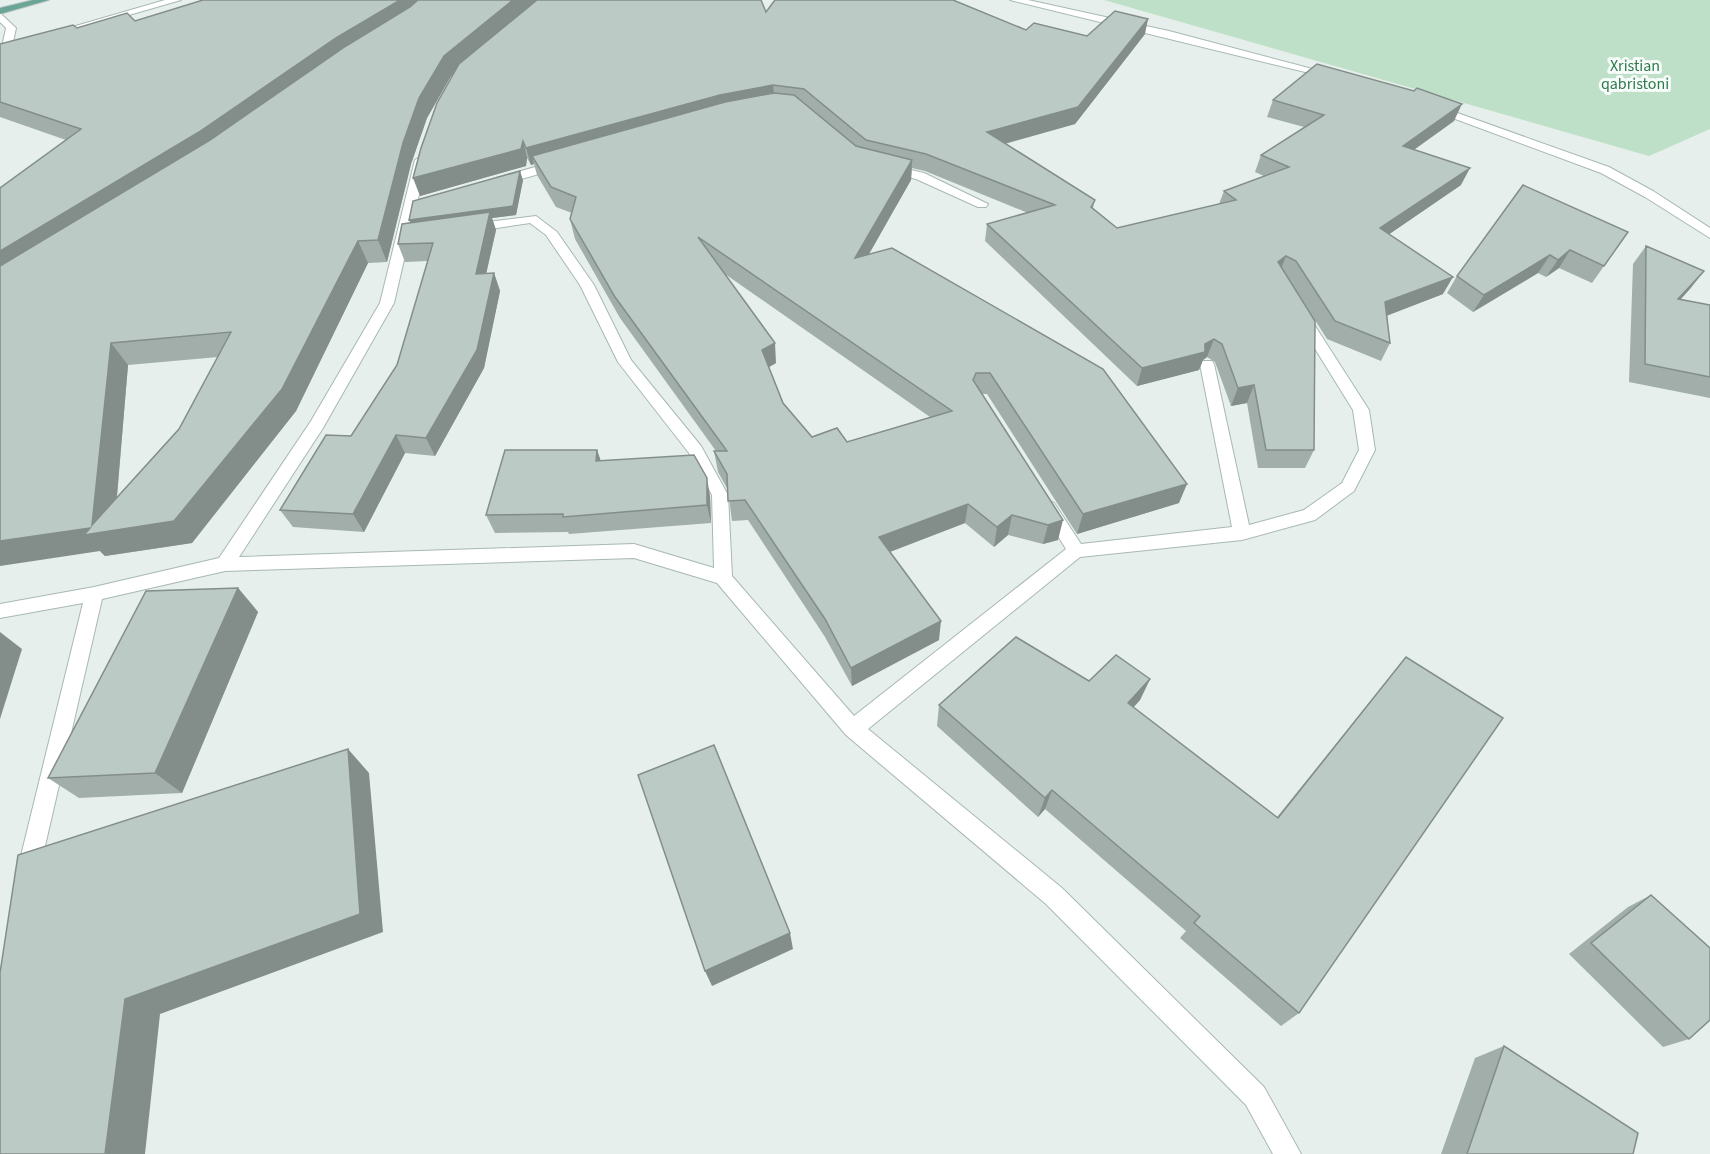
<svg xmlns="http://www.w3.org/2000/svg" width="1710" height="1154" viewBox="0 0 1710 1154" font-family="'Source Sans 3',sans-serif">
  <style>
    .green { fill: #bfe0c8 }
    .lines { fill: none; stroke-linecap: round; stroke-linejoin: round }
    .minor-casing { stroke: #a8b8b2; stroke-width: 2 }
    .major-casing { stroke: #c2cac8; stroke-width: 2 }
    .minor { fill: #fff; fill-rule: evenodd }
    .major { fill: #6aa596; fill-rule: evenodd }
    .wall { fill: #a1aea9; fill-rule: evenodd }
    .shaded-wall { fill: #838d89 }
    .building { fill: #bbcac4; stroke: #838d89; stroke-width: 1.5; fill-rule: evenodd }
    .labels { text-anchor: middle; stroke-width: 6; stroke-linejoin: round; paint-order: stroke }
    .far-park-label { font-size: 16px; fill: #2d7a4b; stroke: #f7fbf9 }
  </style>
  <rect width="100%" height="100%" fill="#e6efeb"/>
  <!-- green -->
  <path class="green" d="M 1104,0 L 1710,0 L 1710,129 L 1649,156 Z"/>
  <g class="lines">
    <!-- minor casing -->
    <g class="minor-casing">
      <g id="minor">
        <path d="M 165,0 L 181,0 L 56,36 L 48,34 Z"/>
        <path d="M 1010,0 L 1028,0 L 1169,31 L 1339,76 L 1334,79 Z"/>
        <path d="M 0,13 L 16,28 L 12,47 L 7,50 L 2,47 L 6,28 L 0,22 Z"/>
        <path d="M 1435,105 L 1609,167 L 1653,191 L 1710,228 L 1710,238 L 1645,197 L 1601,173 L 1431,110 L 1430,108 Z"/>
        <path d="M 421,156 L 427,160 L 394,303 L 323,428 L 239,557 L 634,544 L 714,568 L 712,495 L 689,453 L 618,362 L 580,285 L 546,235 L 530,223 L 471,232 L 465,228 L 471,224 L 536,216 L 557,232 L 594,285 L 631,360 L 701,446 L 728,495 L 732,576 L 854,716 L 1066,549 L 1040,507 L 1042,503 L 1048,501 L 1054,503 L 1081,544 L 1232,527 L 1200,364 L 1202,361 L 1212,361 L 1214,364 L 1249,525 L 1304,510 L 1342,483 L 1359,450 L 1353,410 L 1296,318 L 1298,315 L 1308,315 L 1369,410 L 1375,450 L 1354,491 L 1315,520 L 1242,540 L 1080,557 L 868,729 L 1062,888 L 1264,1087 L 1301,1154 L 1273,1154 L 1246,1105 L 1046,904 L 846,735 L 717,583 L 634,558 L 225,571 L 102,599 L 39,872 L 36,880 L 28,883 L 20,880 L 17,872 L 83,603 L 0,618 L 0,604 L 94,587 L 219,558 L 311,421 L 380,303 L 415,160 Z"/>
        <path d="M 560,160 L 564,161 L 564,167 L 500,185 L 494,181 L 496,178 Z"/>
        <path d="M 890,165 L 924,173 L 988,204 L 986,207 L 978,207 L 916,179 L 886,172 L 886,166 Z"/>
      </g>
    </g>
    <!-- major casing -->
    <g class="major-casing">
      <path id="major" d="M 33,0 L 49,0 L 0,14 L 0,8 Z"/>
    </g>
    <!-- minor -->
    <use href="#minor" class="minor"/>
    <!-- major -->
    <use href="#major" class="major"/>
  </g>
  <!-- wall -->
  <g class="wall">
    <path d="M 766,12 L 1026,30 L 1087,36 L 1145,34 L 1075,124 L 1005,144 L 1095,200 L 1093,208 L 1117,228 L 1219,204 L 1224,191 L 1264,176 L 1255,172 L 1261,155 L 1304,127 L 1267,117 L 1273,100 L 1454,121 L 1414,150 L 1461,185 L 1389,234 L 1443,294 L 1387,315 L 1390,343 L 1381,361 L 1327,339 L 1289,279 L 1314,450 L 1305,468 L 1258,468 L 1247,403 L 1231,406 L 1215,362 L 1207,357 L 1203,360 L 1199,370 L 1137,386 L 985,241 L 987,224 L 1028,213 L 925,171 L 912,168 L 911,180 L 868,254 L 1179,503 L 1077,534 L 987,394 L 982,394 L 1058,540 L 1043,544 L 1008,535 L 994,547 L 965,523 L 890,552 L 939,640 L 852,686 L 825,637 L 748,520 L 732,521 L 728,490 L 718,472 L 714,451 L 716,451 L 620,318 L 575,239 L 570,219 L 572,213 L 556,207 L 537,175 L 534,164 L 531,165 L 527,158 L 526,166 L 420,196 L 453,74 L 451,76 L 427,118 L 411,164 L 387,262 L 368,263 L 296,411 L 192,543 L 105,556 L 100,551 L 66,140 L 0,117 L 0,44 L 77,28 L 135,21 ZM 725,274 L 930,417 L 847,442 L 812,437 L 783,403 L 769,367 L 776,363 ZM 218,357 L 179,429 L 117,497 L 128,365 Z"/>
    <path d="M 523,180 L 516,215 L 492,218 L 496,230 L 486,274 L 494,273 L 500,291 L 484,368 L 435,456 L 405,453 L 364,532 L 293,527 L 280,510 L 351,436 L 397,365 L 428,261 L 405,262 L 398,244 L 410,223 Z"/>
    <path d="M 1628,232 L 1592,283 L 1559,268 L 1546,277 L 1538,273 L 1473,312 L 1447,293 L 1457,276 Z"/>
    <path d="M 1646,246 L 1704,271 L 1681,299 L 1710,305 L 1710,398 L 1629,382 L 1633,264 Z"/>
    <path d="M 597,450 L 600,460 L 710,496 L 711,523 L 569,534 L 568,532 L 495,533 L 486,515 Z"/>
    <path d="M 238,588 L 258,612 L 182,793 L 79,798 L 48,778 Z"/>
    <path d="M 1406,657 L 1299,1013 L 1281,1026 L 1180,938 L 1186,931 L 1045,809 L 1038,817 L 937,726 L 939,705 L 1089,681 L 1150,679 L 1140,700 L 1133,707 L 1277,817 Z"/>
    <path d="M 1651,895 L 1689,1039 L 1663,1047 L 1569,954 L 1628,907 Z"/>
    <path d="M 1504,1046 L 1633,1154 L 1441,1154 L 1475,1058 Z"/>
  </g>
  <!-- shaded-wall -->
  <g class="shaded-wall">
    <path d="M 400,0 L 429,0 L 0,284 L 0,251 L 336,38 Z"/>
    <path d="M 513,0 L 541,0 L 451,76 L 427,118 L 411,164 L 387,262 L 378,240 L 403,143 L 419,98 L 444,56 Z"/>
    <path d="M 1148,19 L 1145,34 L 1075,124 L 985,149 L 987,132 Z"/>
    <path d="M 773,85 L 775,102 L 532,156 L 534,164 L 531,165 L 526,148 L 720,95 Z"/>
    <path d="M 1462,104 L 1454,121 L 1395,163 L 1403,146 Z"/>
    <path d="M 523,141 L 527,158 L 526,166 L 420,196 L 413,178 Z"/>
    <path d="M 912,160 L 911,180 L 855,279 L 855,258 Z"/>
    <path d="M 1470,168 L 1461,185 L 1372,246 L 1380,228 Z"/>
    <path d="M 520,171 L 523,180 L 516,215 L 492,218 L 496,230 L 482,292 L 476,274 L 413,229 L 409,220 Z"/>
    <path d="M 358,241 L 368,263 L 296,411 L 192,543 L 105,556 L 100,551 L 0,566 L 0,541 L 92,525 L 111,343 L 128,365 L 114,530 Z"/>
    <path d="M 1570,250 L 1559,268 L 1546,277 L 1558,260 Z"/>
    <path d="M 1550,255 L 1538,273 L 1473,312 L 1484,295 Z"/>
    <path d="M 1286,256 L 1279,274 L 1278,262 Z"/>
    <path d="M 1704,271 L 1690,289 L 1664,317 L 1678,299 Z"/>
    <path d="M 494,273 L 500,291 L 484,368 L 435,456 L 426,438 Z"/>
    <path d="M 1453,277 L 1443,294 L 1376,320 L 1385,302 Z"/>
    <path d="M 1214,339 L 1207,357 L 1203,360 L 1199,370 L 1137,386 L 1142,368 L 1205,344 Z"/>
    <path d="M 775,343 L 776,363 L 764,370 L 762,350 Z"/>
    <path d="M 1254,385 L 1247,403 L 1231,406 L 1238,388 Z"/>
    <path d="M 396,435 L 405,453 L 364,532 L 353,514 Z"/>
    <path d="M 597,450 L 603,467 L 596,461 Z"/>
    <path d="M 707,478 L 710,496 L 711,523 L 707,505 Z"/>
    <path d="M 1187,484 L 1179,503 L 1077,534 L 1083,514 Z"/>
    <path d="M 968,504 L 965,523 L 879,556 L 879,537 Z"/>
    <path d="M 1012,515 L 1008,535 L 994,547 L 997,527 Z"/>
    <path d="M 1063,520 L 1058,540 L 1043,544 L 1048,525 Z"/>
    <path d="M 238,588 L 258,612 L 182,793 L 155,773 Z"/>
    <path d="M 941,621 L 939,640 L 852,686 L 851,668 Z"/>
    <path d="M 0,632 L 22,649 L 0,719 Z"/>
    <path d="M 1150,679 L 1140,700 L 1119,724 L 1128,703 Z"/>
    <path d="M 348,749 L 369,773 L 383,932 L 160,1014 L 145,1154 L 105,1154 L 125,999 Z"/>
    <path d="M 1052,790 L 1045,809 L 1038,817 L 1045,798 Z"/>
    <path d="M 790,933 L 793,949 L 712,986 L 705,971 Z"/>
  </g>
  <!-- building -->
  <g class="building">
    <path d="M 203,0 L 400,0 L 336,38 L 199,132 L 0,251 L 0,188 L 81,129 L 0,102 L 0,44 L 73,25 L 77,28 L 127,13 L 135,21 Z"/>
    <path d="M 418,0 L 513,0 L 444,56 L 419,98 L 403,143 L 378,240 L 358,241 L 282,389 L 174,521 L 84,535 L 90,528 L 0,541 L 0,266 L 210,140 L 346,46 L 410,7 ZM 231,332 L 179,429 L 92,525 L 111,343 Z"/>
    <path d="M 537,0 L 761,0 L 766,12 L 775,0 L 953,0 L 1026,30 L 1034,23 L 1087,36 L 1115,11 L 1148,19 L 1078,107 L 987,132 L 1095,200 L 1091,207 L 1117,228 L 1236,200 L 1224,191 L 1289,167 L 1261,155 L 1324,115 L 1273,100 L 1317,64 L 1414,91 L 1417,88 L 1462,104 L 1403,146 L 1470,168 L 1380,228 L 1453,277 L 1385,302 L 1390,343 L 1335,321 L 1296,261 L 1286,256 L 1278,262 L 1315,321 L 1314,450 L 1266,450 L 1254,385 L 1238,388 L 1222,344 L 1214,339 L 1205,344 L 1205,352 L 1142,368 L 987,224 L 1055,205 L 926,154 L 866,140 L 804,89 L 773,85 L 720,95 L 526,148 L 523,141 L 521,149 L 413,178 L 421,148 L 437,103 L 459,64 Z"/>
    <path d="M 774,93 L 794,95 L 856,146 L 912,160 L 855,258 L 892,248 L 1103,369 L 1187,484 L 1083,514 L 990,373 L 976,373 L 973,380 L 1063,520 L 1048,525 L 1012,515 L 997,527 L 968,504 L 879,537 L 941,621 L 851,668 L 825,619 L 745,500 L 728,501 L 727,474 L 714,451 L 727,451 L 615,297 L 570,219 L 576,197 L 551,187 L 532,156 L 725,102 ZM 698,237 L 952,411 L 847,442 L 837,428 L 812,437 L 783,403 L 762,350 L 775,343 Z"/>
    <path d="M 520,171 L 513,206 L 409,220 L 413,201 Z"/>
    <path d="M 1523,185 L 1628,232 L 1604,266 L 1570,250 L 1558,260 L 1550,255 L 1484,295 L 1457,276 Z"/>
    <path d="M 490,212 L 476,274 L 494,273 L 477,350 L 426,438 L 396,435 L 353,514 L 280,510 L 326,435 L 351,436 L 397,365 L 433,243 L 398,244 L 402,224 Z"/>
    <path d="M 1646,246 L 1704,271 L 1678,299 L 1710,305 L 1710,377 L 1645,364 Z"/>
    <path d="M 505,450 L 597,450 L 596,461 L 694,455 L 707,478 L 707,505 L 563,517 L 563,514 L 486,515 Z"/>
    <path d="M 238,588 L 155,773 L 48,778 L 146,591 Z"/>
    <path d="M 1016,637 L 1089,681 L 1116,655 L 1150,679 L 1128,703 L 1278,818 L 1406,657 L 1503,718 L 1299,1013 L 1194,923 L 1200,916 L 1052,790 L 1045,798 L 939,705 Z"/>
    <path d="M 714,745 L 790,933 L 705,971 L 638,775 Z"/>
    <path d="M 348,749 L 360,914 L 125,999 L 105,1154 L 0,1154 L 0,973 L 18,855 Z"/>
    <path d="M 1651,895 L 1710,948 L 1710,1020 L 1689,1039 L 1591,943 Z"/>
    <path d="M 1504,1046 L 1638,1133 L 1633,1154 L 1467,1154 Z"/>
  </g>
  <g class="labels">
    <!-- far-park labels -->
    <g class="far-park-label">
      <text x="1635" y="71">Xristian<tspan x="1635" dy="18">qabristoni</tspan></text>
    </g>
  </g>
</svg>
